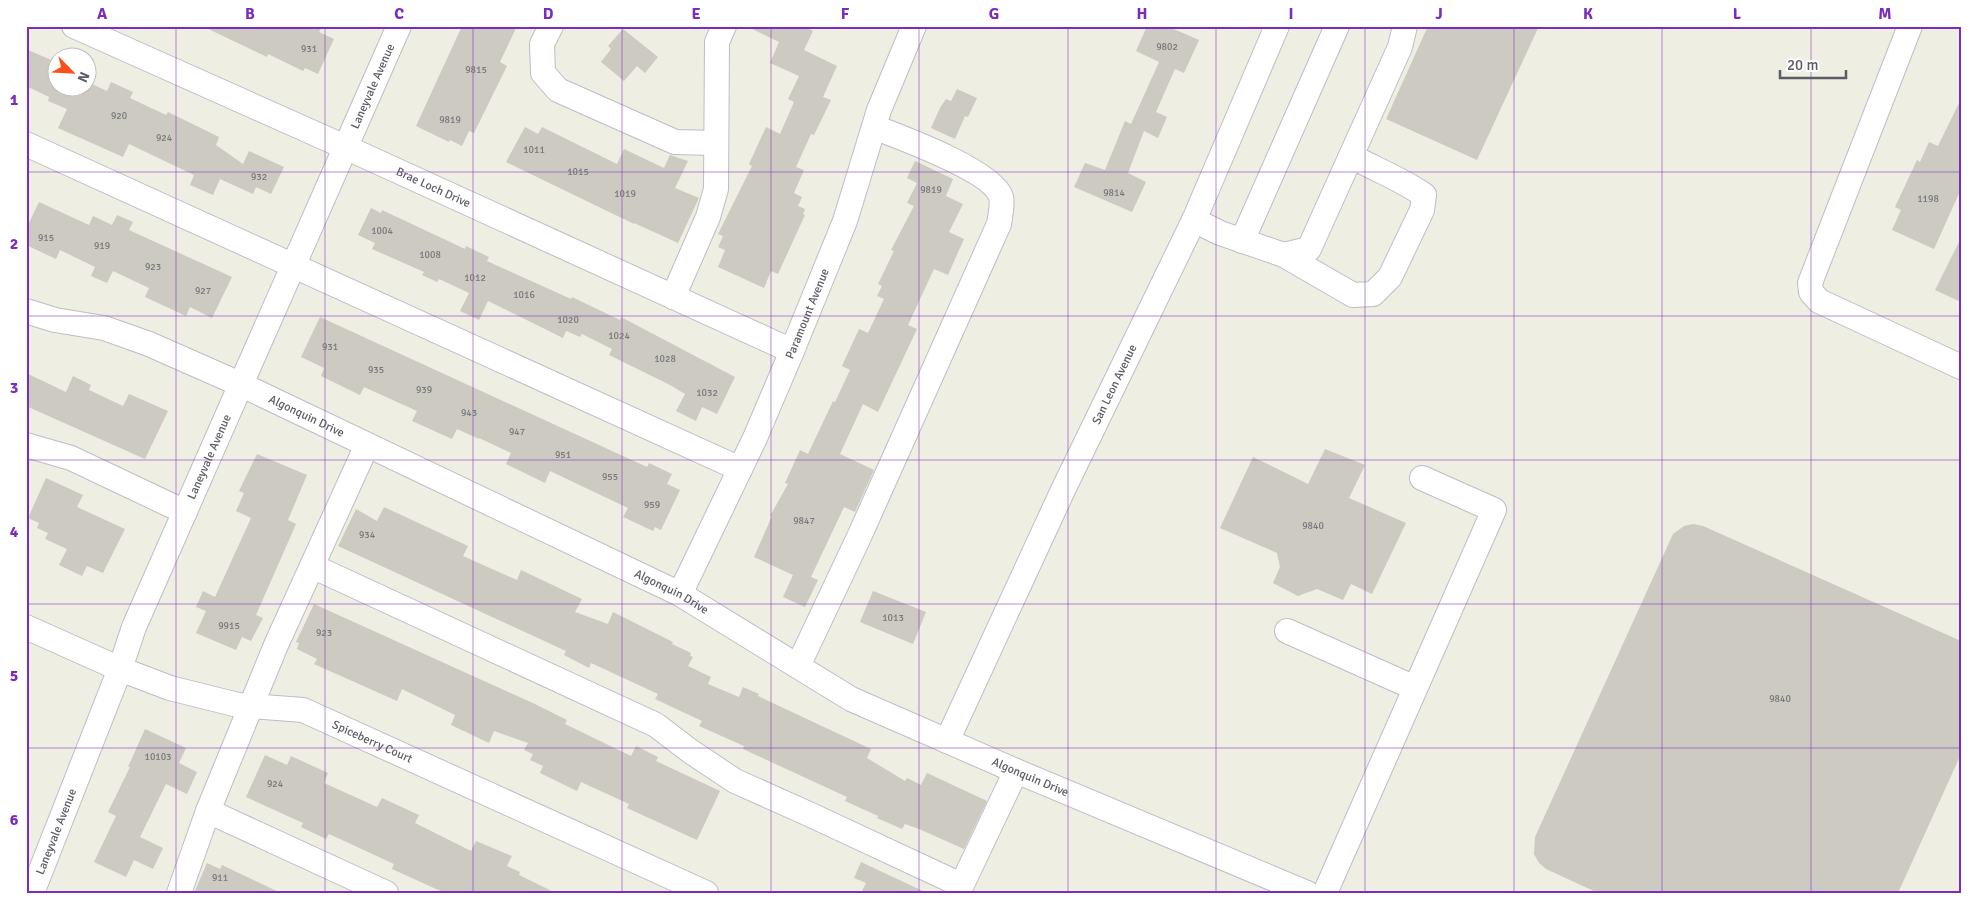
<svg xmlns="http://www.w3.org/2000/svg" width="1987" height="919" viewBox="0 0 1987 919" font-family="Signika,sans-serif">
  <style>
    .building { fill: #cccac1 }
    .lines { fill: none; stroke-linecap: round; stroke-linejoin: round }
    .minor-casing { stroke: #bcbec5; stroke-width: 26 }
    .minor { stroke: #fff; stroke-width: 24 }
    .grid { fill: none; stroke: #7b2cbf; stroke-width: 1; stroke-opacity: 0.55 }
    .labels { text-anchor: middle; stroke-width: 4.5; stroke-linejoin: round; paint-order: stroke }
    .number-label { font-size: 10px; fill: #76787b }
    .street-label { font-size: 12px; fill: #5a5d64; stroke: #fff }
    .neatline { fill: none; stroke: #7b2cbf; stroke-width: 2 }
    .grid-label { font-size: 16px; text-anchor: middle; font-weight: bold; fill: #7b2cbf }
  </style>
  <rect width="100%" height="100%" fill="#efeee2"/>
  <!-- building -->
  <g class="building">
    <path d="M 202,26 L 322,26 L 319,32 L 334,39 L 318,74 L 305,68 L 303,71 L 268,54 L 267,57 Z"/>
    <path d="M 462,26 L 517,26 L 500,62 L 507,66 L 474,133 L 469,131 L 462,146 L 450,140 L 449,142 L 416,126 Z"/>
    <path d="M 746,26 L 804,26 L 813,31 L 804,50 L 837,66 L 823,97 L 831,100 L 814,135 L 811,134 L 796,167 L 804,170 L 794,193 L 802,197 L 798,206 L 805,209 L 803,214 L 805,215 L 778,274 L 771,271 L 764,288 L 718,267 L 725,250 L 718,247 L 723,236 L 718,234 L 752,166 L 749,164 L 766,127 L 780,134 L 794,102 L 788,99 L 799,76 L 770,63 L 779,42 Z"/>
    <path d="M 1147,26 L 1167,26 L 1199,40 L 1184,73 L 1175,69 L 1156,112 L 1167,117 L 1158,138 L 1144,131 L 1128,173 L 1146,182 L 1132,212 L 1074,187 L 1085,163 L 1105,170 L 1125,121 L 1131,124 L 1159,62 L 1136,51 Z"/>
    <path d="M 1428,26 L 1539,26 L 1477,160 L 1386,119 Z"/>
    <path d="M 623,29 L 658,57 L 645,73 L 637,66 L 624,81 L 601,62 L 611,49 L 608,46 Z"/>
    <path d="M 26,49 L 58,63 L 58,88 L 88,88 L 88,82 L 107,91 L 111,82 L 133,92 L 130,98 L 166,115 L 168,112 L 219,137 L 216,145 L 243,164 L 249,151 L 284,167 L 271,194 L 256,187 L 253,194 L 220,179 L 213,195 L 190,185 L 194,175 L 129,144 L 123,157 L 58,128 L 67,109 L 48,101 L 49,97 L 26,86 Z"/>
    <path d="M 957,89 L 977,98 L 968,117 L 965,116 L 955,139 L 931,128 L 940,108 L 946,99 L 951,101 Z"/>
    <path d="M 1961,99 L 1961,189 L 1934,249 L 1892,230 L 1901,210 L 1895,207 L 1917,160 L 1920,162 L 1929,142 L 1938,146 Z"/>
    <path d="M 525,127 L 538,134 L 542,127 L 617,164 L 624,149 L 664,168 L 670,155 L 688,161 L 675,188 L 699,198 L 678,243 L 634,223 L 634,224 L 506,162 Z"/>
    <path d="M 915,161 L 953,179 L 946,196 L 963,204 L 949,232 L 964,239 L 948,275 L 934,269 L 908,325 L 917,329 L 878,412 L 863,404 L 840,454 L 874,470 L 855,512 L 844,507 L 811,577 L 818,580 L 805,607 L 783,597 L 793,575 L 754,557 L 772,516 L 770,516 L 788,484 L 785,483 L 800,450 L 808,454 L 833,401 L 835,402 L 850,370 L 842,366 L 859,329 L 868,333 L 884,299 L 877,296 L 882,286 L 878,284 L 894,251 L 891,250 L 914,206 L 907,203 L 917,183 L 907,178 Z"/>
    <path d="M 39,202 L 89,225 L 93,216 L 112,225 L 117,215 L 133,222 L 129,230 L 232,277 L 212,318 L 190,307 L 186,316 L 145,297 L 149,288 L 113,271 L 107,283 L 91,276 L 95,267 L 60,250 L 56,259 L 26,245 L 26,229 Z"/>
    <path d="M 371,208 L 381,213 L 382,210 L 465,249 L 466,246 L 489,257 L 487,261 L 571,299 L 572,297 L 620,320 L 621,317 L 735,377 L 717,414 L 702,407 L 696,421 L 676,411 L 685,394 L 670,385 L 609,355 L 612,349 L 582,334 L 580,337 L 566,331 L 563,338 L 488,301 L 479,320 L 460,311 L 469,293 L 439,279 L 437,282 L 422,275 L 424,272 L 372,249 L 375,243 L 358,235 Z"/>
    <path d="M 1961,238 L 1961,302 L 1935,290 Z"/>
    <path d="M 320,317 L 647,467 L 649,463 L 672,474 L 667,484 L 680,490 L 661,530 L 655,527 L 653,531 L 623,517 L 628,508 L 550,471 L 545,483 L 506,464 L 511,453 L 479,438 L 479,439 L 457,429 L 452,439 L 412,421 L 417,411 L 364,387 L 360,395 L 321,376 L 324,368 L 301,357 Z"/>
    <path d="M 26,373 L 66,392 L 73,376 L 91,385 L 89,390 L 123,406 L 129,394 L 168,411 L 145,459 L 26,406 Z"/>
    <path d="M 1325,449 L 1365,465 L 1349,498 L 1406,523 L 1372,594 L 1351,584 L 1343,600 L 1317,589 L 1298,596 L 1273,583 L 1280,567 L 1277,553 L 1220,528 L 1253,457 L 1308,484 Z"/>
    <path d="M 257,454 L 307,475 L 288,520 L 296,524 L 256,615 L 263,618 L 251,641 L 242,637 L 236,650 L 196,633 L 206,611 L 196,607 L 203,591 L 215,597 L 251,518 L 236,511 L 244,493 L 239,491 Z"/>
    <path d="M 46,478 L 83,495 L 77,507 L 125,529 L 103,573 L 87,566 L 82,576 L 59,565 L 67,549 L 45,539 L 48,533 L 37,528 L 39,523 L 28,518 Z"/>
    <path d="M 384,507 L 468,546 L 463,556 L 517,580 L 521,570 L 582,599 L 575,612 L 608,624 L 613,612 L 673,642 L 672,644 L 691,653 L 690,656 L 693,657 L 688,666 L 711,677 L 708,684 L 739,697 L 743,687 L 759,694 L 758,696 L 871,749 L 867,758 L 905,781 L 907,778 L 921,785 L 927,773 L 987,801 L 964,849 L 919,829 L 905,824 L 902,829 L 877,818 L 878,816 L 845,801 L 847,797 L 743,749 L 744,746 L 699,726 L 702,721 L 655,699 L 658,694 L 591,663 L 589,668 L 564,655 L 566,651 L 338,546 L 356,509 L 377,521 Z"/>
    <path d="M 1693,524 L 1703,526 L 1961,641 L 1961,754 L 1898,893 L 1598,893 L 1546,869 L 1539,863 L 1534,854 L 1535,837 L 1673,534 L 1684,526 Z"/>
    <path d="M 873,591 L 926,612 L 913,644 L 860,622 Z"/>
    <path d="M 314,604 L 535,704 L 567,720 L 565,724 L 631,756 L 636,746 L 658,757 L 656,761 L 720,791 L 697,840 L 627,808 L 629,804 L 581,782 L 577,791 L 540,773 L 543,766 L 530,760 L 533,754 L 524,750 L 528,743 L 494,731 L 489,743 L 451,725 L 455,715 L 402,689 L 397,701 L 314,664 L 317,659 L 297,649 L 299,643 L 296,642 Z"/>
    <path d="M 145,729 L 186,748 L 179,763 L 197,772 L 187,794 L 166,784 L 140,837 L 163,848 L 153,869 L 134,860 L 126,877 L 94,862 L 116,816 L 108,812 L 130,767 L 128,767 Z"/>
    <path d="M 265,755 L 287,765 L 291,756 L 328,773 L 324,783 L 355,797 L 377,807 L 382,798 L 419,815 L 415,823 L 471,851 L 476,841 L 512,856 L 507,866 L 520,872 L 519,875 L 556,893 L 445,893 L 392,869 L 394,864 L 329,834 L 326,839 L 301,827 L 303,823 L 246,797 Z"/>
    <path d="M 861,862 L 927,893 L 861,893 L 866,883 L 854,878 Z"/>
    <path d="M 207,863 L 220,869 L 222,865 L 281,893 L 194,893 Z"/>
  </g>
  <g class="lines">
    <!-- minor casing -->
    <g class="minor-casing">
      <g id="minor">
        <path id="s1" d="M 74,26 L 345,147 L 792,351"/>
        <path d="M 551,26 L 542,44 L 543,73 L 558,90 L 675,142 L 716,143"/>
        <path d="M 1910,26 L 1810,283 L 1811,292 L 1819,301 L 1961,367"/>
        <path d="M 26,144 L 740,469"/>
        <path d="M 1194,220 L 1220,233 L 1284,255 L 1309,249 L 1400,47 L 1405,26"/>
        <path d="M 1242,241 L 1337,26"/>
        <path d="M 1284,255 L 1353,295 L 1373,294 L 1390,277 L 1422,210 L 1424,195 C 1401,179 1375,169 1351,156"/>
        <path d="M 673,297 L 708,217 L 716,189 L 717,42 L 724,26"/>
        <path id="s2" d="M 26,311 L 55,320 L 104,328 L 149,344 L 242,385 L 680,594 L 851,699 L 1016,771 L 1307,893"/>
        <path d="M 26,445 L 71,458 L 185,512"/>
        <path d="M 312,566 L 656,725 L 690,751 L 735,781 L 811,815 L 961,885"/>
        <path id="s3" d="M 680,594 L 755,438 L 792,351 L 845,221 L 879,110 L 914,26"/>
        <path id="s4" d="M 26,627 L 120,669 L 170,688 L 238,705 L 303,710 L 706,893"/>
        <path d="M 1287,631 L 1415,688"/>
        <path d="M 798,666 L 859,537 L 999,224 C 1000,217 1003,204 1001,197 C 993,171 900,137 874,127"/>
        <path id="s5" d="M 947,741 L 1063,490 L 1194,220 L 1277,26"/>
        <path d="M 208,811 L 386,893"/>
        <path id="s6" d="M 32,893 L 120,669 L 134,627 L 399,26"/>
        <path d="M 179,893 L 208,811 L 276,645 L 367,445"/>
        <path d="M 958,893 L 1016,771"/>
        <path d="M 1325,893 L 1494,510 L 1422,478"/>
      </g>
    </g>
    <!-- minor -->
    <use href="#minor" class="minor"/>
  </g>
  <!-- grid -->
  <path class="grid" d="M 176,26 L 176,893M 325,26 L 325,893M 473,26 L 473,893M 622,26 L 622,893M 771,26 L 771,893M 919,26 L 919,893M 1068,26 L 1068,893M 1216,26 L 1216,893M 1365,26 L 1365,893M 1514,26 L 1514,893M 1662,26 L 1662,893M 1811,26 L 1811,893M 26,172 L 1961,172M 26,316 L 1961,316M 26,460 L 1961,460M 26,604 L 1961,604M 26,748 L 1961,748"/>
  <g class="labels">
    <!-- number labels -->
    <g class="number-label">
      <text x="1167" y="50">9802</text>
      <text x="309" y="52">931</text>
      <text x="476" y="73">9815</text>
      <text x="119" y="119">920</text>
      <text x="450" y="123">9819</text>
      <text x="164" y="141">924</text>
      <text x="534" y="153">1011</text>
      <text x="578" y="175">1015</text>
      <text x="259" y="180">932</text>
      <text x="931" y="193">9819</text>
      <text x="1114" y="196">9814</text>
      <text x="625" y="197">1019</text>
      <text x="1928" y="202">1198</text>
      <text x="382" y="234">1004</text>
      <text x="46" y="241">915</text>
      <text x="102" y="249">919</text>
      <text x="430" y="258">1008</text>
      <text x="153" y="270">923</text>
      <text x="475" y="281">1012</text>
      <text x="203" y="294">927</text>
      <text x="524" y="298">1016</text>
      <text x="568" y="323">1020</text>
      <text x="619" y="339">1024</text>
      <text x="330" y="350">931</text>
      <text x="665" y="362">1028</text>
      <text x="376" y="373">935</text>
      <text x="424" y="393">939</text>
      <text x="707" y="396">1032</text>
      <text x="469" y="416">943</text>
      <text x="517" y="435">947</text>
      <text x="563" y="458">951</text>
      <text x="610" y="480">955</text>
      <text x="652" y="508">959</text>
      <text x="804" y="524">9847</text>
      <text x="1313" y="529">9840</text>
      <text x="367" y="538">934</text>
      <text x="893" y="621">1013</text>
      <text x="229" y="629">9915</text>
      <text x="324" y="636">923</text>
      <text x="1780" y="702">9840</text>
      <text x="158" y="760">10103</text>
      <text x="275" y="787">924</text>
      <text x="220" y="881">911</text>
    </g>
    <!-- street labels -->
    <g class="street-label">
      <text dy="4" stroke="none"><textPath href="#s6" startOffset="876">Laneyvale Avenue</textPath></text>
      <text dy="4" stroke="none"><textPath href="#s1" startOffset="394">Brae Loch Drive</textPath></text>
      <text dy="4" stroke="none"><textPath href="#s3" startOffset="308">Paramount Avenue</textPath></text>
      <text dy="4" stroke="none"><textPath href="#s5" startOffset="394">San Leon Avenue</textPath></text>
      <text dy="4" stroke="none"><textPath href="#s2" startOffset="301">Algonquin Drive</textPath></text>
      <text dy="4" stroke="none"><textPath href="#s6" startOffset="471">Laneyvale Avenue</textPath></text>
      <text dy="4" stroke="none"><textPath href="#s2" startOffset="706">Algonquin Drive</textPath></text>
      <text dy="4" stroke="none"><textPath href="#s4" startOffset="368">Spiceberry Court</textPath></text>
      <text dy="4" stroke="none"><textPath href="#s2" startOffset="1111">Algonquin Drive</textPath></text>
      <text dy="4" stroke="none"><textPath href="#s6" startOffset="66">Laneyvale Avenue</textPath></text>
    </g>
  </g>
  <!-- border -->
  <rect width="1987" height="919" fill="none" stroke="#ffffff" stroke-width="55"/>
  <!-- north arrow -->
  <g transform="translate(72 72) rotate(114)"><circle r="24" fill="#ffffff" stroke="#bdbec1"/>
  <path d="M0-4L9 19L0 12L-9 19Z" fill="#fb4f1c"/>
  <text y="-8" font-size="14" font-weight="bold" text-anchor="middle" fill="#5a5d64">N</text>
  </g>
  <!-- scale -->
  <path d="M1780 70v8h66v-8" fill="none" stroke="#5a5d64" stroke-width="2.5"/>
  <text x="1787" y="70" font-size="15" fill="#5a5d64" stroke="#ffffff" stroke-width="4" paint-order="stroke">20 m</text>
  <rect x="28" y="28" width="1932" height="864" class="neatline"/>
  <g class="grid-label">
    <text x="102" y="19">A</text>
    <text x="250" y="19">B</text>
    <text x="399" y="19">C</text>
    <text x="548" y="19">D</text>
    <text x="696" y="19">E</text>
    <text x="845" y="19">F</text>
    <text x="994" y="19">G</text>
    <text x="1142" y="19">H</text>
    <text x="1291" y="19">I</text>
    <text x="1439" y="19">J</text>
    <text x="1588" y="19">K</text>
    <text x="1737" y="19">L</text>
    <text x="1885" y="19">M</text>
    <text x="14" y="105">1</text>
    <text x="14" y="249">2</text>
    <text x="14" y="393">3</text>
    <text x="14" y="537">4</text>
    <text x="14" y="681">5</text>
    <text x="14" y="825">6</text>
  </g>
</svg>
